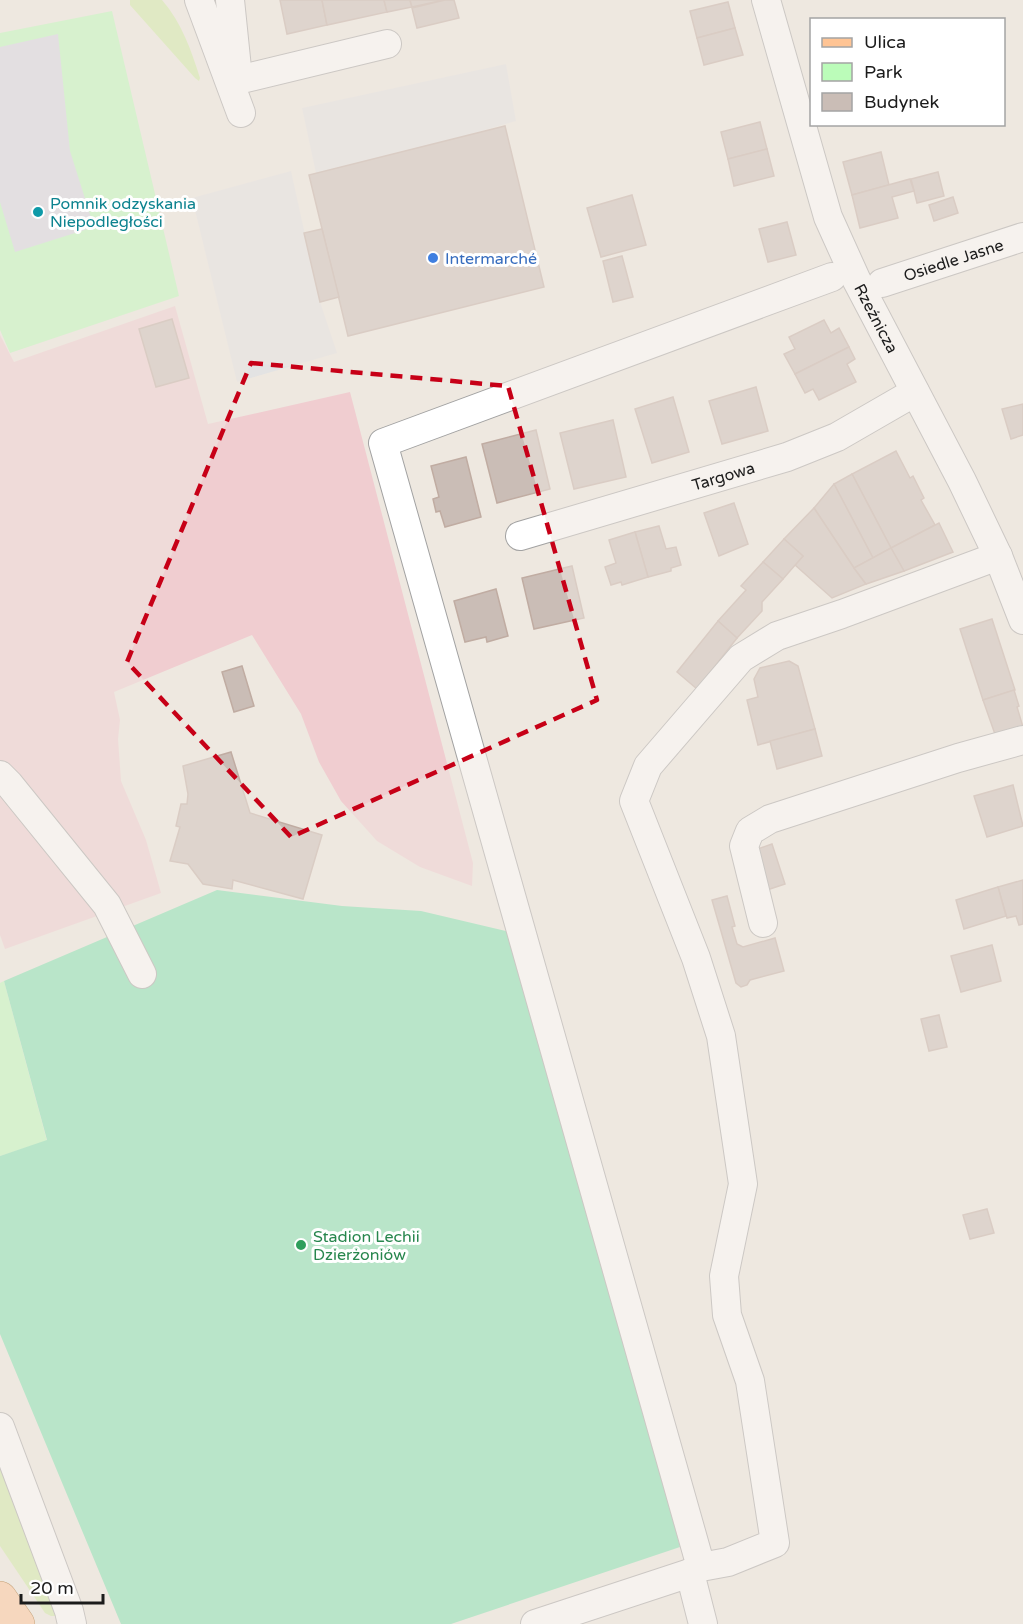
<svg xmlns="http://www.w3.org/2000/svg" width="1023" height="1624" viewBox="0 0 1023 1624" font-family="'Varela Round',sans-serif">
  <style>
    .commercial { fill: #f0cdd0 }
    .grass { fill: #cfeca2 }
    .park { fill: #bbfcb9 }
    .pitch { fill: #78e3ad }
    .parking { fill: #e3e3e3 }
    .plaza { fill: #d4d6e3 }
    .building { fill: #cabdb6; stroke: #c0aca2; stroke-width: 1.5 }
    .lines { fill: none; stroke-linecap: round; stroke-linejoin: round }
    .minor-casing { stroke: #a2a2a2; stroke-width: 30 }
    .major-casing { stroke: #935100; stroke-width: 34 }
    .minor { stroke: #fff; stroke-width: 28 }
    .major { stroke: #ffc494; stroke-width: 33 }
    .marked { fill: none; stroke: #c70017; stroke-width: 4.5; stroke-dasharray: 12 8; stroke-linejoin: round }
    .culture-dot { fill: #0f9aa8; stroke: #fff; stroke-width: 2 }
    .shop-dot { fill: #3f7fe0; stroke: #fff; stroke-width: 2 }
    .leisure-dot { fill: #2e9e5b; stroke: #fff; stroke-width: 2 }
    .labels { text-anchor: middle; stroke-width: 6; stroke-linejoin: round; paint-order: stroke }
    .culture-label { font-size: 16px; fill: #0d838f; stroke: #fff; text-anchor: start }
    .shop-label { font-size: 16px; fill: #366cbe; stroke: #fff; text-anchor: start }
    .street-label { font-size: 16px; fill: #1b1b1b; stroke: #fff }
    .leisure-label { font-size: 16px; fill: #27864d; stroke: #fff; text-anchor: start }
  </style>
  <rect width="100%" height="100%" fill="#eee8e0"/>
  <!-- commercial -->
  <path class="commercial" d="M 175,306 L 208,424 L 350,392 L 473,863 L 472,886 L 420,867 L 377,841 L 341,801 L 319,762 L 301,714 L 252,635 L 114,692 L 120,720 L 118,739 L 121,781 L 146,840 L 161,893 L 5,949 L 0,935 L 0,335 L 14,362 Z"/>
  <!-- grass -->
  <g class="grass">
    <path d="M 130,0 L 162,0 C 182,23 191,50 200,78 L 199,81 L 195,78 L 130,5 Z"/>
    <path d="M 0,1462 L 56,1610 L 55,1616 L 51,1616 L 45,1613 L 0,1546 Z"/>
  </g>
  <!-- park -->
  <g class="park">
    <path d="M 112,11 L 179,296 L 10,353 L 0,330 L 0,33 Z"/>
    <path d="M 4,981 L 47,1141 L 0,1156 L 0,983 Z"/>
  </g>
  <!-- pitch -->
  <path class="pitch" d="M 217,890 L 342,906 L 421,911 L 523,935 L 680,1547 L 451,1624 L 121,1624 L 0,1334 L 0,1156 L 47,1140 L 4,981 Z"/>
  <!-- parking -->
  <g class="parking">
    <path d="M 506,64 L 516,121 L 317,178 L 302,108 Z"/>
    <path d="M 291,171 L 320,302 L 337,353 L 237,382 L 192,198 Z"/>
  </g>
  <!-- plaza -->
  <path class="plaza" d="M 58,34 L 70,151 L 94,227 L 15,252 L 0,202 L 0,47 Z"/>
  <!-- building -->
  <g class="building">
    <path d="M 280,0 L 322,0 L 327,25 L 287,34 Z"/>
    <path d="M 322,0 L 384,0 L 387,12 L 327,25 Z"/>
    <path d="M 384,0 L 410,0 L 412,7 L 387,12 Z"/>
    <path d="M 410,0 L 444,0 L 412,7 Z"/>
    <path d="M 445,0 L 454,0 L 459,18 L 417,28 L 412,8 Z"/>
    <path d="M 728,2 L 735,28 L 697,38 L 690,11 Z"/>
    <path d="M 735,28 L 743,55 L 704,65 L 697,38 Z"/>
    <path d="M 760,122 L 767,149 L 728,159 L 721,132 Z"/>
    <path d="M 505,126 L 544,287 L 348,336 L 309,175 Z"/>
    <path d="M 767,149 L 774,176 L 734,186 L 728,159 Z"/>
    <path d="M 881,152 L 889,185 L 852,195 L 843,162 Z"/>
    <path d="M 938,172 L 944,196 L 917,203 L 911,179 Z"/>
    <path d="M 910,179 L 914,191 L 892,197 L 898,218 L 860,228 L 852,195 Z"/>
    <path d="M 632,195 L 646,245 L 601,257 L 587,208 Z"/>
    <path d="M 953,197 L 958,213 L 934,221 L 929,205 Z"/>
    <path d="M 787,222 L 796,255 L 768,262 L 759,229 Z"/>
    <path d="M 322,229 L 339,297 L 320,302 L 304,233 Z"/>
    <path d="M 622,256 L 633,297 L 613,302 L 603,261 Z"/>
    <path d="M 172,319 L 189,378 L 156,387 L 139,329 Z"/>
    <path d="M 824,320 L 831,333 L 839,328 L 849,347 L 795,374 L 784,354 L 795,349 L 789,337 Z"/>
    <path d="M 849,347 L 855,359 L 847,364 L 856,382 L 819,400 L 813,389 L 805,393 L 795,374 Z"/>
    <path d="M 756,387 L 768,431 L 722,444 L 709,401 Z"/>
    <path d="M 673,397 L 689,452 L 652,463 L 635,409 Z"/>
    <path d="M 1023,404 L 1023,435 L 1011,439 L 1002,409 Z"/>
    <path d="M 613,420 L 626,477 L 574,489 L 560,433 Z"/>
    <path d="M 536,430 L 550,489 L 497,503 L 482,444 Z"/>
    <path d="M 896,451 L 910,478 L 913,476 L 924,498 L 921,500 L 935,525 L 891,548 L 852,474 Z"/>
    <path d="M 466,457 L 481,517 L 445,527 L 440,511 L 436,512 L 433,499 L 439,497 L 431,466 Z"/>
    <path d="M 852,474 L 891,548 L 873,558 L 834,484 Z"/>
    <path d="M 834,484 L 873,558 L 854,568 L 814,508 Z"/>
    <path d="M 734,503 L 748,544 L 719,556 L 704,513 Z"/>
    <path d="M 814,508 L 854,568 L 866,584 L 832,598 L 795,565 L 803,556 L 784,539 Z"/>
    <path d="M 939,523 L 953,552 L 904,571 L 891,548 Z"/>
    <path d="M 659,526 L 666,549 L 676,547 L 681,565 L 671,568 L 671,571 L 648,577 L 635,532 Z"/>
    <path d="M 635,532 L 648,577 L 622,585 L 621,582 L 611,585 L 605,567 L 616,563 L 609,540 Z"/>
    <path d="M 784,539 L 803,556 L 783,579 L 763,562 Z"/>
    <path d="M 891,548 L 904,571 L 866,584 L 854,568 Z"/>
    <path d="M 763,562 L 783,579 L 762,602 L 762,611 L 737,638 L 718,621 L 746,590 L 741,586 Z"/>
    <path d="M 572,566 L 584,618 L 534,629 L 522,578 Z"/>
    <path d="M 496,589 L 508,636 L 487,642 L 486,637 L 465,642 L 454,601 Z"/>
    <path d="M 992,619 L 1015,690 L 983,700 L 960,629 Z"/>
    <path d="M 718,621 L 737,638 L 697,689 L 677,672 Z"/>
    <path d="M 789,661 L 798,666 L 815,729 L 758,745 L 747,700 L 758,697 L 754,679 L 760,668 Z"/>
    <path d="M 242,666 L 254,706 L 234,712 L 222,672 Z"/>
    <path d="M 1014,690 L 1019,706 L 1017,707 L 1023,727 L 996,737 L 983,700 Z"/>
    <path d="M 815,729 L 822,756 L 777,769 L 770,741 Z"/>
    <path d="M 231,752 L 250,813 L 322,835 L 303,899 L 233,880 L 232,889 L 203,884 L 188,864 L 170,861 L 180,827 L 176,826 L 181,804 L 187,804 L 188,794 L 183,766 Z"/>
    <path d="M 1013,785 L 1023,826 L 987,837 L 974,796 Z"/>
    <path d="M 772,844 L 785,884 L 767,890 L 755,850 Z"/>
    <path d="M 1023,880 L 1023,924 L 1019,925 L 1016,916 L 1007,918 L 998,887 Z"/>
    <path d="M 998,887 L 1006,916 L 964,929 L 956,900 Z"/>
    <path d="M 727,896 L 735,926 L 732,927 L 737,944 L 743,947 L 775,938 L 784,971 L 750,980 L 747,985 L 741,987 L 736,983 L 712,900 Z"/>
    <path d="M 992,945 L 1001,981 L 961,992 L 951,956 Z"/>
    <path d="M 939,1015 L 947,1047 L 929,1051 L 921,1019 Z"/>
    <path d="M 987,1209 L 994,1233 L 970,1239 L 963,1215 Z"/>
  </g>
  <g class="lines">
    <!-- minor casing -->
    <g class="minor-casing">
      <g id="minor">
        <path d="M 199,0 L 241,113"/>
        <path d="M 230,0 L 238,78"/>
        <path id="s1" d="M 766,0 L 828,217 L 856,279 L 962,481 L 998,556 L 1023,620"/>
        <path d="M 238,80 L 387,44"/>
        <path id="s2" d="M 882,283 L 1023,237"/>
        <path id="s3" d="M 520,536 L 787,457 L 837,437 L 915,392"/>
        <path d="M 0,775 L 9,784 L 107,905 L 142,974"/>
        <path d="M 763,923 L 744,846 L 750,831 L 770,819 L 958,758 L 1023,740"/>
        <path d="M 0,1427 L 69,1611 L 72,1624"/>
        <path d="M 701,1567 L 383,443 L 832,277"/>
        <path d="M 690,1573 L 703,1624"/>
        <path d="M 535,1624 L 690,1573 L 701,1567 L 728,1562 L 775,1543 L 750,1381 L 727,1315 L 724,1276 L 743,1184 L 721,1036 L 696,958 L 634,801 L 648,766 L 741,658 L 777,636 L 842,614 L 998,556"/>
      </g>
    </g>
    <!-- major casing -->
    <g class="major-casing">
      <path id="major" d="M 0,1598 L 18,1624"/>
    </g>
    <!-- minor -->
    <use href="#minor" class="minor"/>
    <!-- major -->
    <use href="#major" class="major"/>
  </g>
  <!-- marked area -->
  <path d="M0 0H1023V1624H0ZM 251,363 L 508,386 L 597,700 L 291,837 L 127,662 Z" fill="#eee8e0" fill-opacity=".55" fill-rule="evenodd"/>
  <path class="marked" d="M 251,363 L 508,386 L 597,700 L 291,837 L 127,662 Z"/>
  <!-- markers -->
  <circle class="culture-dot" cx="38" cy="212" r="6"/>
  <circle class="shop-dot" cx="433" cy="258" r="6"/>
  <circle class="leisure-dot" cx="301" cy="1245" r="6"/>
  <g class="labels">
    <!-- culture labels -->
    <g class="culture-label">
      <text x="50" y="209">Pomnik odzyskania<tspan x="50" dy="18">Niepodległości</tspan></text>
    </g>
    <!-- shop labels -->
    <g class="shop-label">
      <text x="445" y="264">Intermarché</text>
    </g>
    <!-- street labels -->
    <g class="street-label">
      <text dy="6" stroke="none"><textPath href="#s2" startOffset="75">Osiedle Jasne</textPath></text>
      <text dy="6" stroke="none"><textPath href="#s1" startOffset="338">Rzeźnicza</textPath></text>
      <text dy="6" stroke="none"><textPath href="#s3" startOffset="212">Targowa</textPath></text>
    </g>
    <!-- leisure labels -->
    <g class="leisure-label">
      <text x="313" y="1242">Stadion Lechii<tspan x="313" dy="18">Dzierżoniów</tspan></text>
    </g>
  </g>
  <!-- legend -->
  <rect x="810" y="18" width="195" height="108" fill="#ffffff" stroke="#a4a4a4" stroke-width="1.5"/>
  <rect x="822" y="38" width="30" height="9" fill="#ffc494" stroke="#a4a4a4" stroke-width="1.5"/>
  <text x="864" y="48" font-size="18" fill="#1b1b1b">Ulica</text>
  <rect x="822" y="63" width="30" height="18" fill="#bbfcb9" stroke="#a4a4a4" stroke-width="1.5"/>
  <text x="864" y="78" font-size="18" fill="#1b1b1b">Park</text>
  <rect x="822" y="93" width="30" height="18" fill="#cabdb6" stroke="#a4a4a4" stroke-width="1.5"/>
  <text x="864" y="108" font-size="18" fill="#1b1b1b">Budynek</text>
  <!-- scale -->
  <path d="M21 1594v9h82v-9" fill="none" stroke="#1b1b1b" stroke-width="3"/>
  <text x="30" y="1594" font-size="18" fill="#1b1b1b" stroke="#ffffff" stroke-width="4.5" paint-order="stroke">20 m</text>
</svg>
